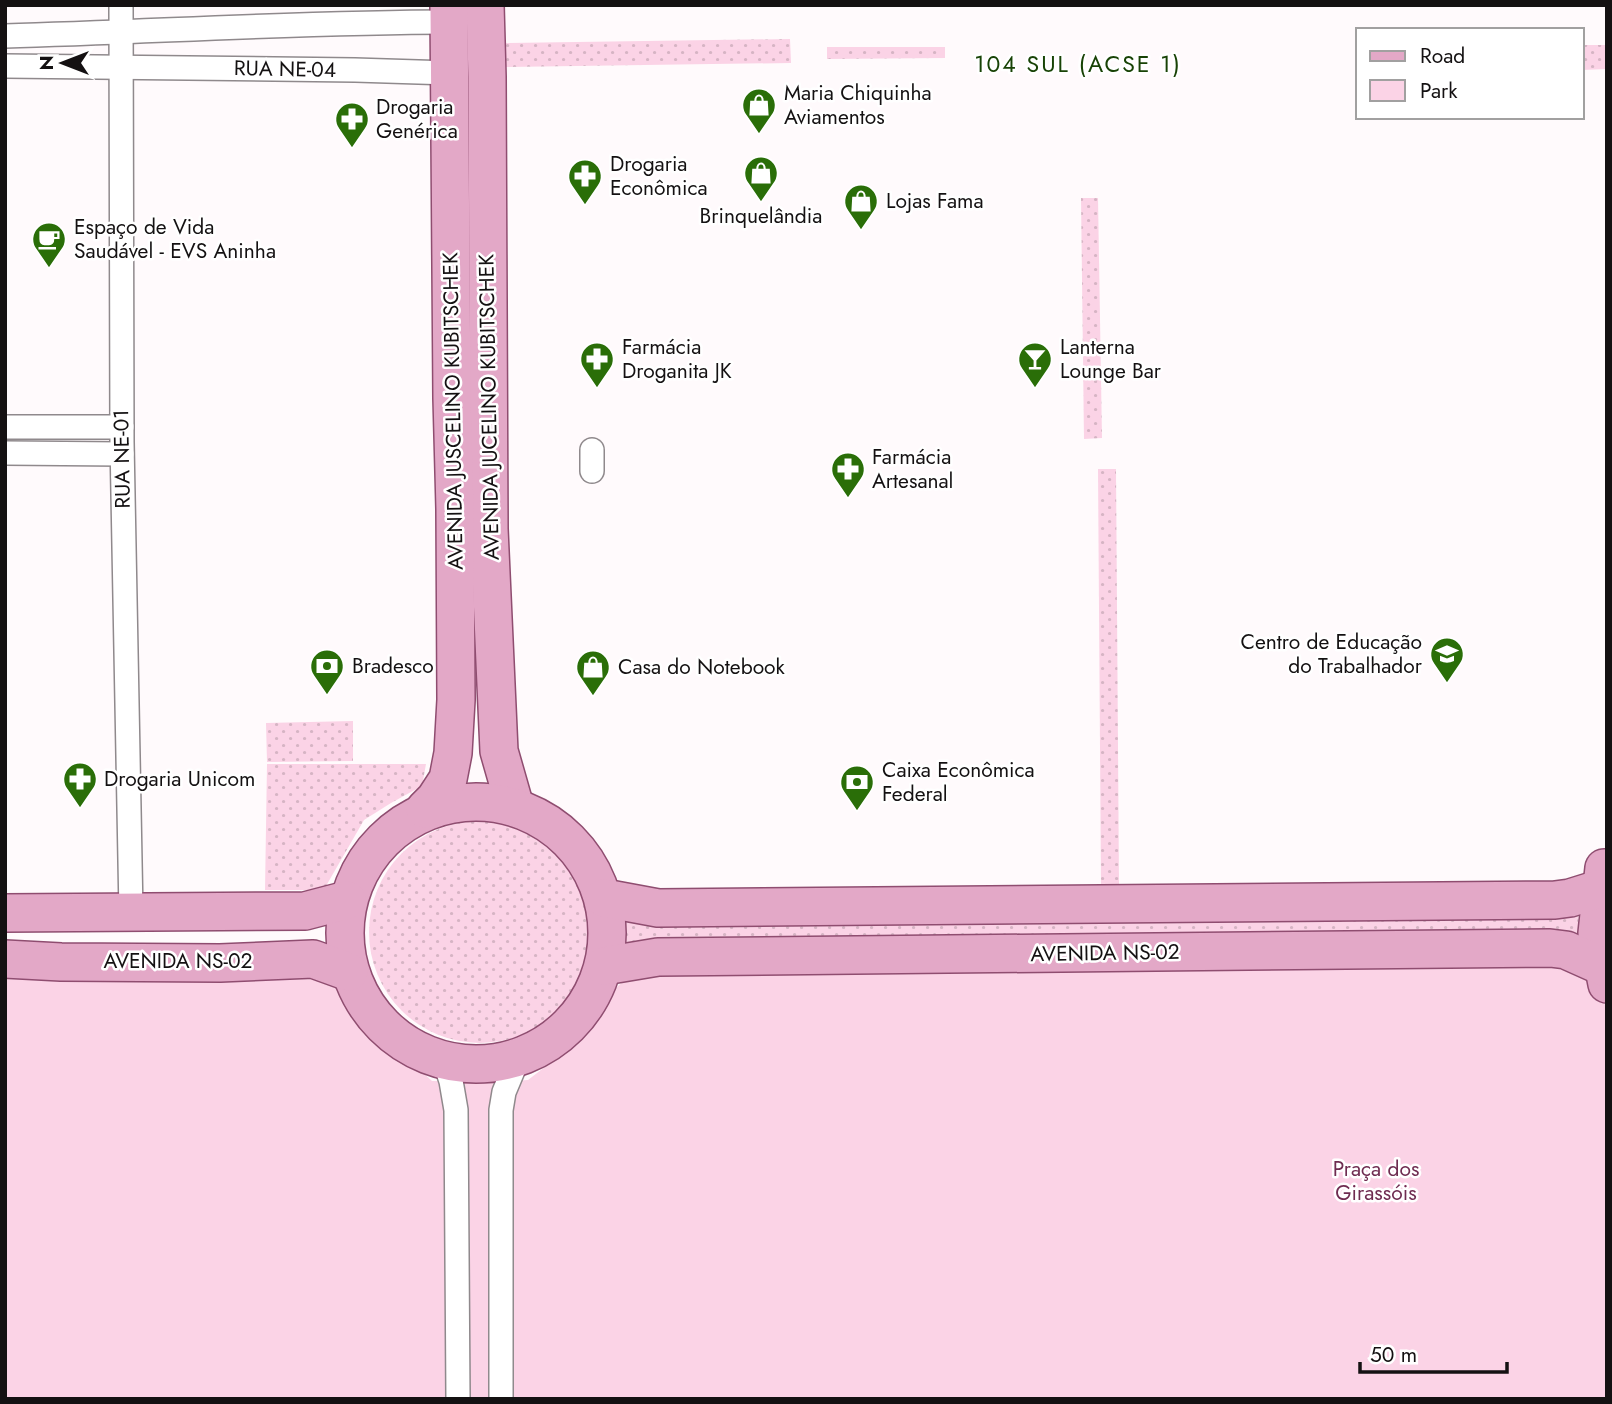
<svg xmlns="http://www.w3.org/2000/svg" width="1612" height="1404" viewBox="0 0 1612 1404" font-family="Jost,sans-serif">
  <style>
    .grass { fill: url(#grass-dots) }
    .green { fill: #fbd3e6 }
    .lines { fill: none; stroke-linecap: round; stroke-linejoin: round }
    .minor-casing { stroke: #8f898c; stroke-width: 26 }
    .primary-casing { stroke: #8f4d70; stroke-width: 40 }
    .minor { stroke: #fff; stroke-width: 23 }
    .primary { stroke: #e3a8c7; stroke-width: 37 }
    .labels { text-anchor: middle; stroke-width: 5; stroke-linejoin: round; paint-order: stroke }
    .street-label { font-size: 21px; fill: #141112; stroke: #fff }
    .poi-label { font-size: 21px; fill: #141112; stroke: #fff; text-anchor: start }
    .park-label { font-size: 21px; fill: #6f2c51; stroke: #fff }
    .neighbourhood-label { font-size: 23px; letter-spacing: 2px; fill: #184306; stroke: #fff }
  </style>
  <defs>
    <pattern id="grass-dots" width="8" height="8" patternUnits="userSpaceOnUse" patternTransform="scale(1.75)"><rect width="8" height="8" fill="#fbd3e6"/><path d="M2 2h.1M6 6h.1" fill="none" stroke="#d6b4c4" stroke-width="1.8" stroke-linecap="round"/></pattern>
  </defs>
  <rect width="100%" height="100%" fill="#fffafc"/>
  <!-- grass -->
  <g class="grass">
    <path d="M 790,39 L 791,63 L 501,67 L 501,43 Z"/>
    <path d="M 1582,45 L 1607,45 L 1607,69 L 1582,70 Z"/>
    <path d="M 827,47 L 945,47 L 945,58 L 827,59 Z"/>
    <path d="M 1081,198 L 1098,198 L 1102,438 L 1084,439 Z"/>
    <path d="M 1098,469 L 1116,469 L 1119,885 L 1119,887 L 1101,887 Z"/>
    <path d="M 353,721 L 353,761 L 267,762 L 266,723 Z"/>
    <path d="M 267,764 L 426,764 L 422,786 L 391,803 L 364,820 L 326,886 L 318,890 L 265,890 Z"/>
    <circle cx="480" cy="932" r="111"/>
    <path d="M 1578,909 L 1579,937 L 1534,931 L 675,938 L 626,944 L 626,918 Z"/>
  </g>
  <!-- green -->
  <path class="green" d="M 1557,962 L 1585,972 L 1607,1008 L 1607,1399 L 5,1399 L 5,974 L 300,973 L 334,985 L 374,1038 L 394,1055 L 420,1070 L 432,1081 L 496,1082 L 528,1080 L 585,1036 L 601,1015 L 617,987 L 633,973 Z"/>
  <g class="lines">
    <!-- minor casing -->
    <g class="minor-casing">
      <g id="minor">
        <path d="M 121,5 L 122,442 L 131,913"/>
        <path d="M 5,36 C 153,32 302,22 450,22"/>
        <path d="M 5,66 L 355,70 L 450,73"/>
        <path d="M 5,427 L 122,427"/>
        <path d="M 592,450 L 592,471"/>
        <path d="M 5,453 L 122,454"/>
        <path d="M 444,1060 L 451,1081 L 456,1110 L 458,1399"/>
        <path d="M 501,1399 L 501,1110 L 504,1092 L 517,1061"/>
      </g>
    </g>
    <!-- primary casing -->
    <g class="primary-casing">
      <g id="primary">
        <path d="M 485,5 L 487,77 L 489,529 L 499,751 L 515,807"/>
        <circle cx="476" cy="933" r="131"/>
        <path d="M 425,809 L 435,799 L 448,779 L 453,753 L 456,700 L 455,509 L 452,398 L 449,5"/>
        <path d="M 1604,868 L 1597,933 L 1607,984"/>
        <path d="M 604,898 L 658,908 L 1555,900 L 1570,898 L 1602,888"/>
        <path d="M 5,913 L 305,911 L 347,900"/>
        <path d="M 5,959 L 61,962 L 220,963 L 313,959 L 349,972"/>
        <path d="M 604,966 L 658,957 L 1550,948 L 1566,950 L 1604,967"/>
      </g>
    </g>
    <!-- minor -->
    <use href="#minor" class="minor"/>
    <!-- primary -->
    <use href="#primary" class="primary"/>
  </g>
  <!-- icons -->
  <defs>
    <g id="shop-pin" transform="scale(1.75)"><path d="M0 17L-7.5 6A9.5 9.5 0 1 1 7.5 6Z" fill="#2a6e08" stroke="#fff"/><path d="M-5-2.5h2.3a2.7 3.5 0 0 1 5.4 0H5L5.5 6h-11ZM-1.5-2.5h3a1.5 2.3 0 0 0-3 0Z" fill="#fff"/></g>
    <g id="pharmacy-pin" transform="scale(1.75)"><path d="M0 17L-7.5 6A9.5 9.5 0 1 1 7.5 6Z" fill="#2a6e08" stroke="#fff"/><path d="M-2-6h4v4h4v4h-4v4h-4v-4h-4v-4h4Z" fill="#fff"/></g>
    <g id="cafe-pin" transform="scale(1.75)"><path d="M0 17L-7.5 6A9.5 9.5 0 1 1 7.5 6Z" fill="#2a6e08" stroke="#fff"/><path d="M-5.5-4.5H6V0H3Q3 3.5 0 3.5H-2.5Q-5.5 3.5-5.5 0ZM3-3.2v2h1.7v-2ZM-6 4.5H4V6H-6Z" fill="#fff"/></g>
    <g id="bar-pin" transform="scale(1.75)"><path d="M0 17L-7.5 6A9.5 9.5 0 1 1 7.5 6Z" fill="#2a6e08" stroke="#fff"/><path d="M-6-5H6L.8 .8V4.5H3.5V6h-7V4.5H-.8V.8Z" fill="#fff"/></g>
    <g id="school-pin" transform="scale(1.75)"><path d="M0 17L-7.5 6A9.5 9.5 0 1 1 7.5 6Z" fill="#2a6e08" stroke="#fff"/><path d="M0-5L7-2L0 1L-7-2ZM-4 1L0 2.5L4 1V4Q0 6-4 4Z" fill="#fff"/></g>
    <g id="bank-pin" transform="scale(1.75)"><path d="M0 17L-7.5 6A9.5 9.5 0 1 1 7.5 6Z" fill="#2a6e08" stroke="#fff"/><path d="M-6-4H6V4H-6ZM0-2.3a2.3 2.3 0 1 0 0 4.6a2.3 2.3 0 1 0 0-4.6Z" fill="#fff"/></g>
  </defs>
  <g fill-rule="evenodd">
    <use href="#shop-pin" x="759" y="105"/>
    <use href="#pharmacy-pin" x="352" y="119"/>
    <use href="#shop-pin" x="761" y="173"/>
    <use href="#pharmacy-pin" x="585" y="176"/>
    <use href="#shop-pin" x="861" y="201"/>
    <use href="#cafe-pin" x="49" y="239"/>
    <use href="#pharmacy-pin" x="597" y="359"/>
    <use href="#bar-pin" x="1035" y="359"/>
    <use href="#pharmacy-pin" x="848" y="469"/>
    <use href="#school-pin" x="1447" y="654"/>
    <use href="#bank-pin" x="327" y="666"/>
    <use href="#shop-pin" x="593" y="667"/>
    <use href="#pharmacy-pin" x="80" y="779"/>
    <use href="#bank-pin" x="857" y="782"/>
  </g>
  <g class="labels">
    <!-- street labels -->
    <g class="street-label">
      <text transform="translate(285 69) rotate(1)" y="7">RUA NE-04</text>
      <text transform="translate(489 407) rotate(-91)" y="7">AVENIDA JUCELINO KUBITSCHEK</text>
      <text transform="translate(453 411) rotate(-91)" y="7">AVENIDA JUSCELINO KUBITSCHEK</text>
      <text transform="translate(122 459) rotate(-91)" y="7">RUA NE-01</text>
      <text transform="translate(1105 953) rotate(-1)" y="7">AVENIDA NS-02</text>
      <text x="178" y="968">AVENIDA NS-02</text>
    </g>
    <!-- poi labels -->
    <g class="poi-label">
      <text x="784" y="100">Maria Chiquinha<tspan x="784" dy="24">Aviamentos</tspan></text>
      <text x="376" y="114">Drogaria<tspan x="376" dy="24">Genérica</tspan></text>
      <text x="610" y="171">Drogaria<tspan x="610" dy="24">Econômica</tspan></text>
      <text x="886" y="208">Lojas Fama</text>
      <text x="761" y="223" text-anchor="middle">Brinquelândia</text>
      <text x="74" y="234">Espaço de Vida<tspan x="74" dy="24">Saudável - EVS Aninha</tspan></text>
      <text x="622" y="354">Farmácia<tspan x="622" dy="24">Droganita JK</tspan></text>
      <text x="1060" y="354">Lanterna<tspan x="1060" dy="24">Lounge Bar</tspan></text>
      <text x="872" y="464">Farmácia<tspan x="872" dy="24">Artesanal</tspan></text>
      <text x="1422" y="649" text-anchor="end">Centro de Educação<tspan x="1422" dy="24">do Trabalhador</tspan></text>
      <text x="352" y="673">Bradesco</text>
      <text x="618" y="674">Casa do Notebook</text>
      <text x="882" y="777">Caixa Econômica<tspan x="882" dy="24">Federal</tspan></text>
      <text x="104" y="786">Drogaria Unicom</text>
    </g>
    <!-- park labels -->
    <g class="park-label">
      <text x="1376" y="1176">Praça dos<tspan x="1376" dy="24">Girassóis</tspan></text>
    </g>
    <!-- neighbourhood labels -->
    <g class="neighbourhood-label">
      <text x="1078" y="72">104 SUL (ACSE 1)</text>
    </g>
  </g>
  <!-- border -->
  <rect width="1612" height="1404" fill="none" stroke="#141112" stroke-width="14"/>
  <!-- legend -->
  <rect x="1356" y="28" width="228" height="91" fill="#ffffff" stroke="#a1a0a0" stroke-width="2"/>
  <rect x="1370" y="51" width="35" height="10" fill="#e3a8c7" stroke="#a1a0a0" stroke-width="2"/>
  <text x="1420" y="63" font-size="21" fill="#141112">Road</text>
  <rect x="1370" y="80" width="35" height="21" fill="#fbd3e6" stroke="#a1a0a0" stroke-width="2"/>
  <text x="1420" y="98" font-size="21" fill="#141112">Park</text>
  <!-- north arrow -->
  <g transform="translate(63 63) rotate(270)" stroke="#ffffff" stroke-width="5" paint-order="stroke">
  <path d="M0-5L12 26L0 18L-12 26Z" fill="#141112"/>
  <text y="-10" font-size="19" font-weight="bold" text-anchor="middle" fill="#141112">N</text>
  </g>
  <!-- scale -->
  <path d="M1360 1362v10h147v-10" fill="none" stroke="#141112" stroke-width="3.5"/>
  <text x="1370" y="1362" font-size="21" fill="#141112" stroke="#ffffff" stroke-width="5" paint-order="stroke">50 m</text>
</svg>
